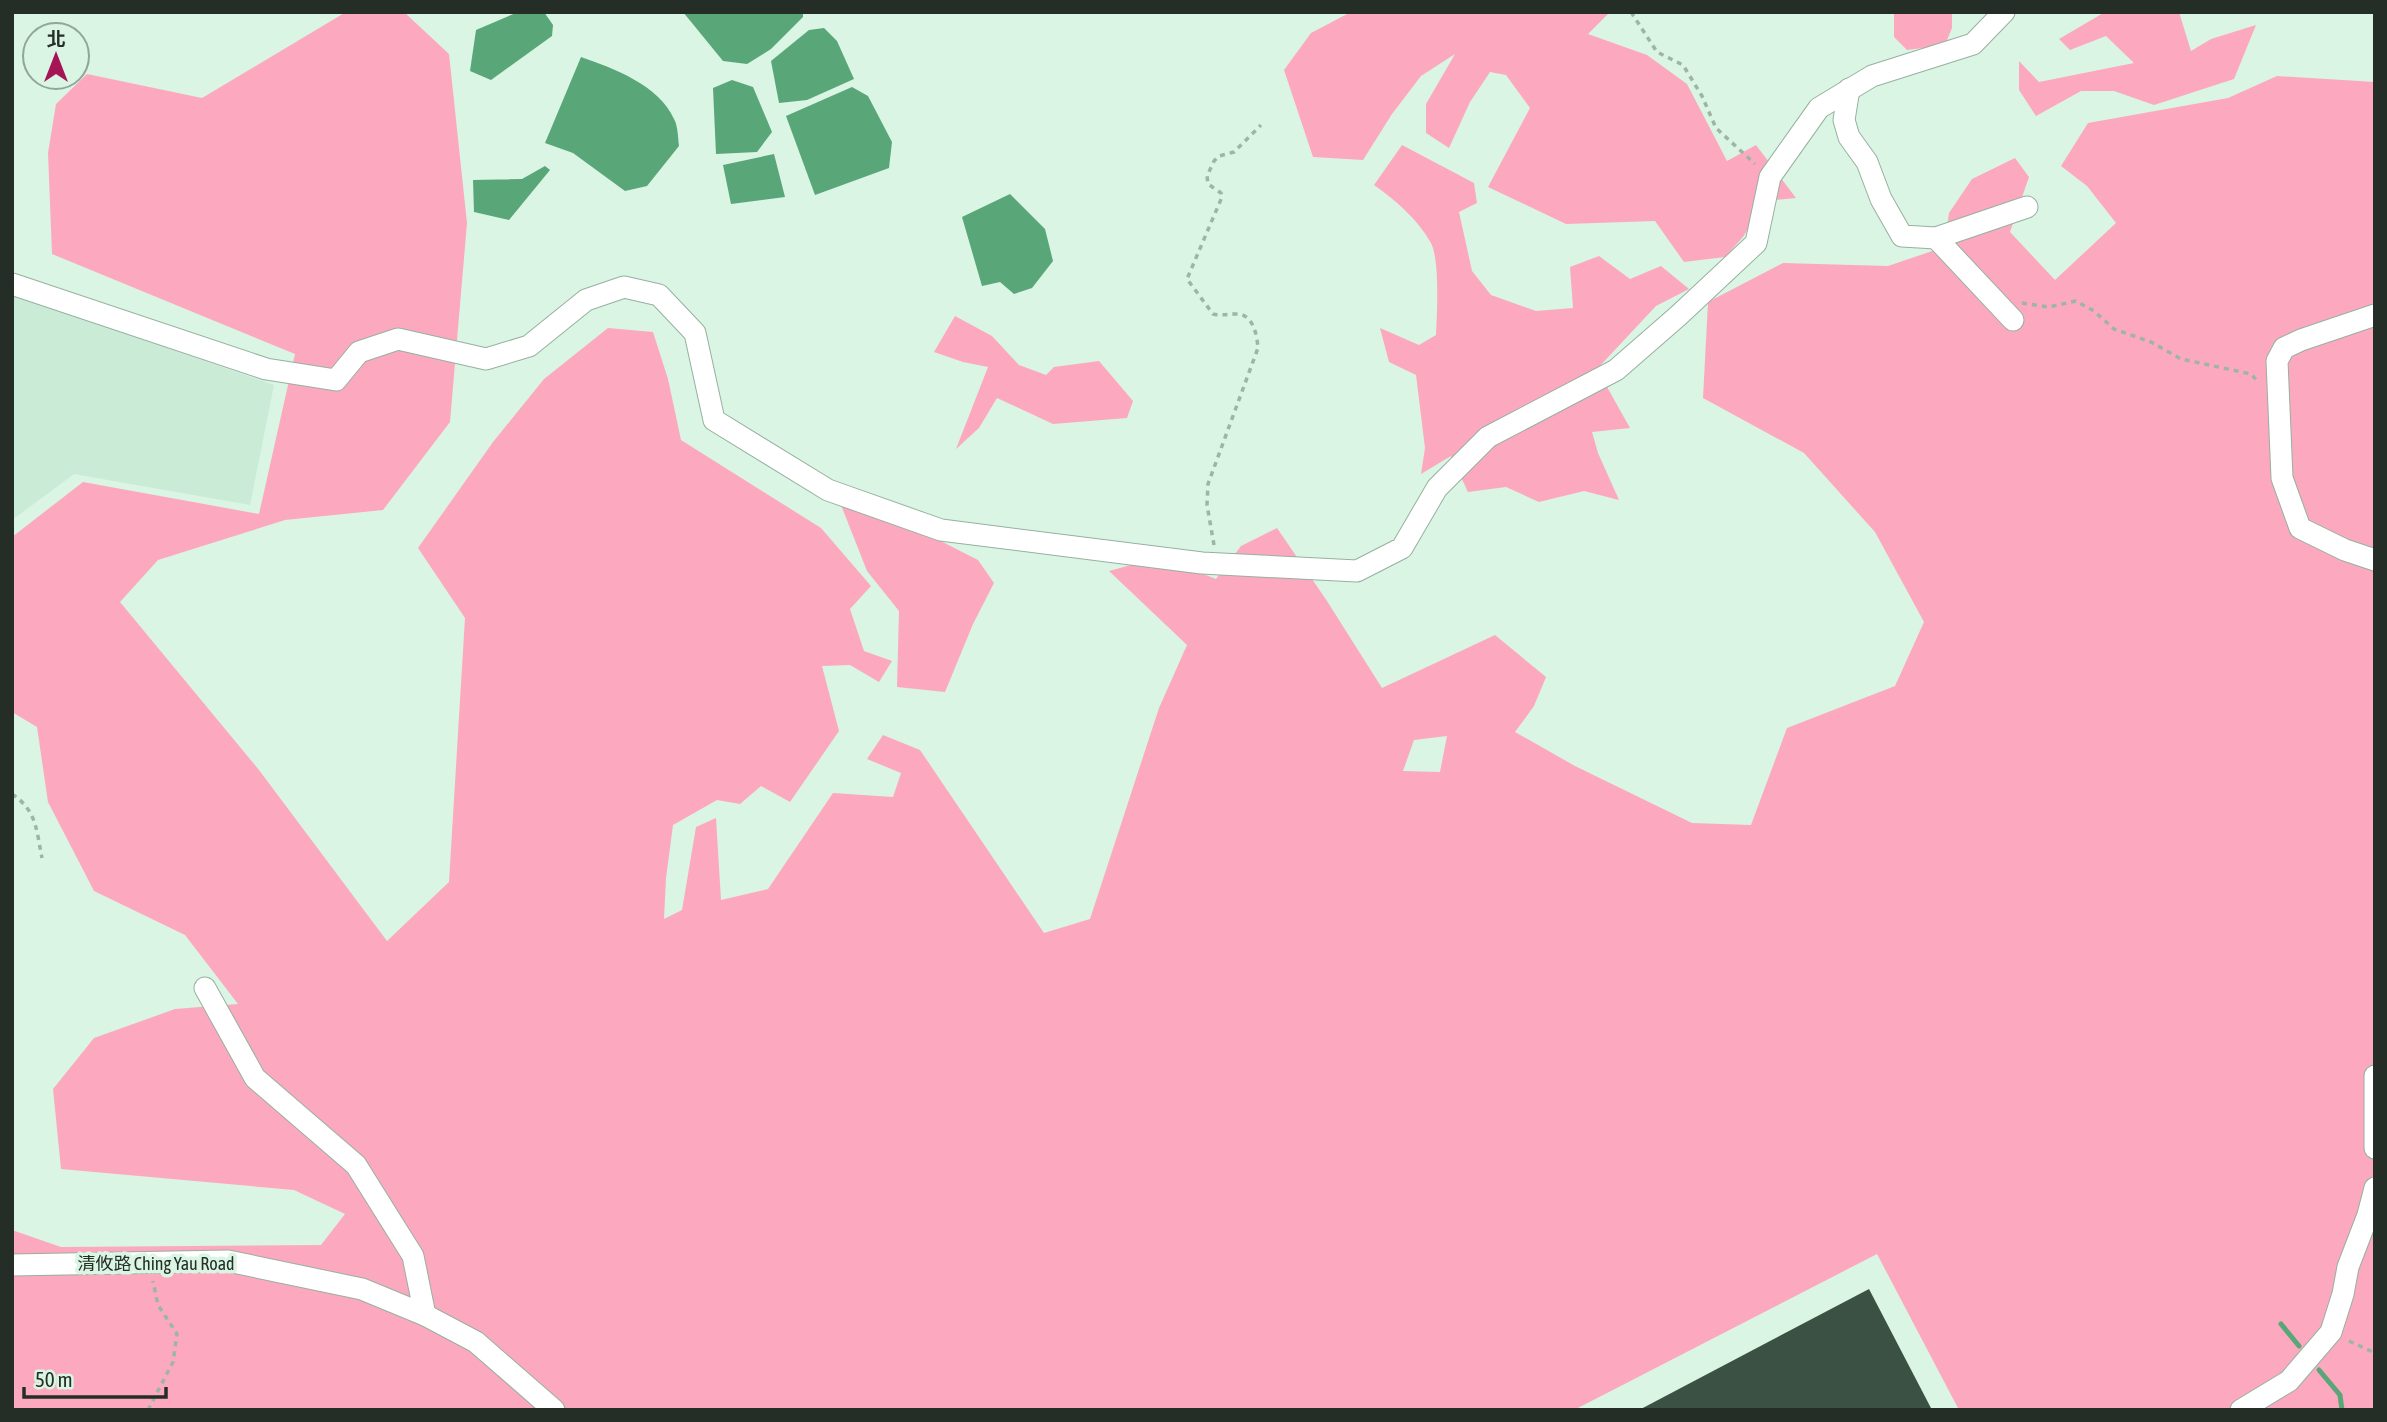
<svg xmlns="http://www.w3.org/2000/svg" width="2387" height="1422" viewBox="0 0 2387 1422" font-family="'Asap Condensed','Noto Sans TC',sans-serif">
  <style>
    .built { fill: #caebd5 }
    .green { fill: #fca9bf; fill-rule: evenodd }
    .water { fill: #59a679 }
    .lines { fill: none; stroke-linecap: round; stroke-linejoin: round }
    .stream { stroke: #59a679; stroke-width: 5 }
    .building { fill: #3b5143 }
    .minor-casing { stroke: #97b0a0; stroke-width: 23 }
    .path { stroke: #9eb4a5; stroke-width: 3.5; stroke-dasharray: 5 5; stroke-linecap: butt }
    .minor { stroke: #fff; stroke-width: 21 }
    .labels { text-anchor: middle; stroke-width: 7; stroke-linejoin: round; paint-order: stroke }
    .street-label { font-size: 18px; fill: #242e27; stroke: #daf5e3 }
  </style>
  <rect width="100%" height="100%" fill="#daf5e3"/>
  <!-- built -->
  <path class="built" d="M 12,294 L 274,385 L 250,505 L 74,474 L 12,520 Z"/>
  <!-- green -->
  <g class="green">
    <path d="M 346,12 L 404,12 L 449,54 L 467,223 L 450,422 L 383,510 L 285,520 L 158,560 L 120,602 L 259,770 L 387,941 L 449,882 L 465,618 L 418,548 L 493,442 L 544,379 L 608,328 L 653,332 L 668,379 L 681,440 L 821,528 L 871,586 L 850,609 L 864,651 L 892,661 L 879,682 L 850,665 L 822,666 L 839,731 L 790,802 L 761,786 L 740,804 L 717,800 L 673,825 L 666,878 L 664,919 L 682,910 L 696,827 L 716,818 L 721,900 L 768,889 L 833,793 L 893,797 L 901,773 L 867,759 L 883,735 L 920,750 L 1044,933 L 1090,919 L 1159,708 L 1187,645 L 1109,571 L 1160,557 L 1216,579 L 1241,546 L 1277,528 L 1327,601 L 1382,688 L 1495,635 L 1546,677 L 1534,706 L 1515,732 L 1575,766 L 1692,823 L 1751,825 L 1787,728 L 1895,686 L 1924,622 L 1875,532 L 1804,453 L 1703,398 L 1708,302 L 1783,263 L 1888,266 L 1944,247 L 1949,213 L 1972,179 L 2015,158 L 2029,177 L 2010,232 L 2055,280 L 2116,223 L 2087,186 L 2061,166 L 2088,123 L 2228,98 L 2277,76 L 2375,82 L 2375,1410 L 1959,1410 L 1877,1254 L 1574,1410 L 12,1410 L 12,1230 L 61,1247 L 321,1245 L 345,1214 L 294,1190 L 61,1169 L 53,1089 L 94,1038 L 175,1009 L 238,1004 L 185,935 L 94,891 L 48,802 L 37,727 L 12,712 L 12,537 L 83,482 L 259,514 L 295,354 L 52,254 L 48,153 L 56,104 L 87,74 L 202,98 ZM 1447,736 L 1440,772 L 1403,771 L 1414,740 Z"/>
    <path d="M 1351,12 L 1610,12 L 1588,34 L 1647,55 L 1687,84 L 1727,161 L 1756,145 L 1796,198 L 1765,201 L 1743,237 L 1725,257 L 1684,262 L 1655,221 L 1566,224 L 1488,187 L 1530,108 L 1506,75 L 1490,72 L 1470,102 L 1449,148 L 1426,133 L 1426,104 L 1455,54 L 1421,76 L 1392,114 L 1363,160 L 1313,157 L 1284,70 L 1311,33 Z"/>
    <path d="M 1894,12 L 1952,12 L 1952,28 L 1945,45 L 1907,50 L 1894,37 Z"/>
    <path d="M 2105,12 L 2179,12 L 2191,51 L 2211,39 L 2256,25 L 2234,79 L 2154,105 L 2114,91 L 2081,91 L 2036,116 L 2019,90 L 2019,61 L 2039,82 L 2134,63 L 2106,36 L 2070,50 L 2059,39 Z"/>
    <path d="M 1402,145 L 1474,183 L 1477,203 L 1459,212 L 1472,271 L 1491,295 L 1536,311 L 1573,308 L 1570,267 L 1599,256 L 1630,279 L 1661,266 L 1689,289 L 1656,306 L 1597,369 L 1630,428 L 1592,432 L 1598,453 L 1619,500 L 1584,491 L 1539,502 L 1506,487 L 1468,492 L 1451,456 L 1421,474 L 1425,448 L 1416,375 L 1389,362 L 1380,328 L 1419,345 L 1436,335 C 1437,314 1440,261 1431,243 C 1417,218 1396,201 1374,185 Z"/>
    <path d="M 955,316 L 992,336 L 1019,365 L 1046,375 L 1054,367 L 1099,361 L 1133,401 L 1127,418 L 1053,424 L 997,398 L 979,428 L 956,449 L 988,367 L 963,362 L 934,352 Z"/>
    <path d="M 841,505 L 905,523 L 978,560 L 994,583 L 973,624 L 945,692 L 897,687 L 899,611 L 867,571 Z"/>
  </g>
  <!-- water -->
  <g class="water">
    <path d="M 518,12 L 544,12 L 553,25 L 552,36 L 491,80 L 470,71 L 476,30 Z"/>
    <path d="M 683,12 L 803,12 L 803,17 L 771,49 L 747,64 L 723,61 Z"/>
    <path d="M 824,28 L 837,41 L 854,79 L 807,100 L 779,103 L 771,61 L 809,30 Z"/>
    <path d="M 581,57 C 613,68 659,85 674,119 C 678,126 678,138 679,146 L 647,186 L 625,191 L 573,153 L 545,143 Z"/>
    <path d="M 732,80 L 753,87 L 772,132 L 757,152 L 716,154 L 713,88 Z"/>
    <path d="M 852,87 L 868,96 L 892,142 L 889,168 L 815,195 L 786,116 Z"/>
    <path d="M 774,154 L 785,197 L 731,204 L 723,165 Z"/>
    <path d="M 545,166 L 550,170 L 509,220 L 474,212 L 473,180 L 522,179 Z"/>
    <path d="M 1010,194 L 1045,229 L 1053,261 L 1032,288 L 1014,294 L 1000,282 L 982,286 L 962,217 Z"/>
  </g>
  <g class="lines">
    <!-- stream -->
    <g class="stream">
      <path d="M 2281,1324 L 2299,1346"/>
      <path d="M 2319,1370 L 2340,1395 L 2342,1410"/>
    </g>
  </g>
  <!-- building -->
  <path class="building" d="M 1869,1289 L 1932,1410 L 1639,1410 Z"/>
  <g class="lines">
    <!-- minor casing -->
    <g class="minor-casing">
      <g id="minor">
        <path d="M 1849,89 L 1844,120 L 1849,137 L 1867,162 L 1881,199 L 1902,236 L 1936,238 L 2027,207"/>
        <path d="M 1936,238 L 2013,320"/>
        <path d="M 12,284 L 266,369 L 336,380 L 359,352 L 398,339 L 486,359 L 529,346 L 586,300 L 624,287 L 659,295 L 695,333 L 714,420 L 828,490 L 941,530 L 1202,563 L 1357,571 L 1402,548 L 1437,488 L 1488,437 L 1616,370 L 1678,316 L 1756,243 L 1770,177 L 1819,108 L 1872,76 L 1973,44 L 2004,12"/>
        <path d="M 2375,315 L 2301,340 L 2284,348 L 2277,361 L 2282,478 L 2300,528 L 2345,550 L 2375,560"/>
        <path d="M 205,988 L 255,1078 L 356,1165 L 413,1256 L 425,1315"/>
        <path d="M 2375,1076 L 2375,1148"/>
        <path d="M 12,1265 L 228,1261 L 362,1289 L 425,1315 L 476,1342 L 554,1410"/>
        <path d="M 2241,1410 L 2289,1381 L 2331,1332 L 2343,1294 L 2348,1267 L 2368,1215 L 2375,1188"/>
      </g>
    </g>
    <!-- path -->
    <g class="path">
      <path d="M 1631,12 L 1657,52 L 1683,65 L 1702,96 L 1716,128 L 1755,164"/>
      <path d="M 2022,303 L 2049,307 L 2076,301 L 2094,311 L 2114,329 L 2151,342 L 2181,359 L 2251,374 L 2258,382"/>
      <path d="M 1214,545 L 1207,505 L 1208,484 L 1258,348 C 1257,335 1253,313 1236,314 C 1227,314 1221,316 1213,314 L 1187,279 L 1222,197 L 1221,193 L 1208,184 L 1207,176 L 1214,161 L 1219,156 L 1234,152 L 1261,125"/>
      <path d="M 12,794 C 37,811 36,829 42,858"/>
      <path d="M 2349,1341 L 2375,1353"/>
      <path d="M 148,1410 L 173,1362 L 177,1334 L 158,1305 L 153,1281"/>
    </g>
    <!-- minor -->
    <use href="#minor" class="minor"/>
  </g>
  <g class="labels">
    <!-- street labels -->
    <g class="street-label">
      <text x="156" y="1270">清攸路 Ching Yau Road</text>
    </g>
  </g>
  <!-- border -->
  <rect width="2387" height="1422" fill="none" stroke="#242e27" stroke-width="28"/>
  <!-- north arrow -->
  <g transform="translate(56 56)"><circle r="33" fill="#daf5e3" stroke="#91a598" stroke-width="2"/>
  <path d="M0-5L12 26L0 18L-12 26Z" fill="#a51454"/>
  <text y="-10" font-size="19" font-weight="bold" text-anchor="middle" fill="#242e27">北</text>
  </g>
  <!-- scale -->
  <path d="M24 1387v10h142v-10" fill="none" stroke="#242e27" stroke-width="3.5"/>
  <text x="35" y="1387" font-size="21" fill="#242e27" stroke="#daf5e3" stroke-width="5" paint-order="stroke">50 m</text>
</svg>
